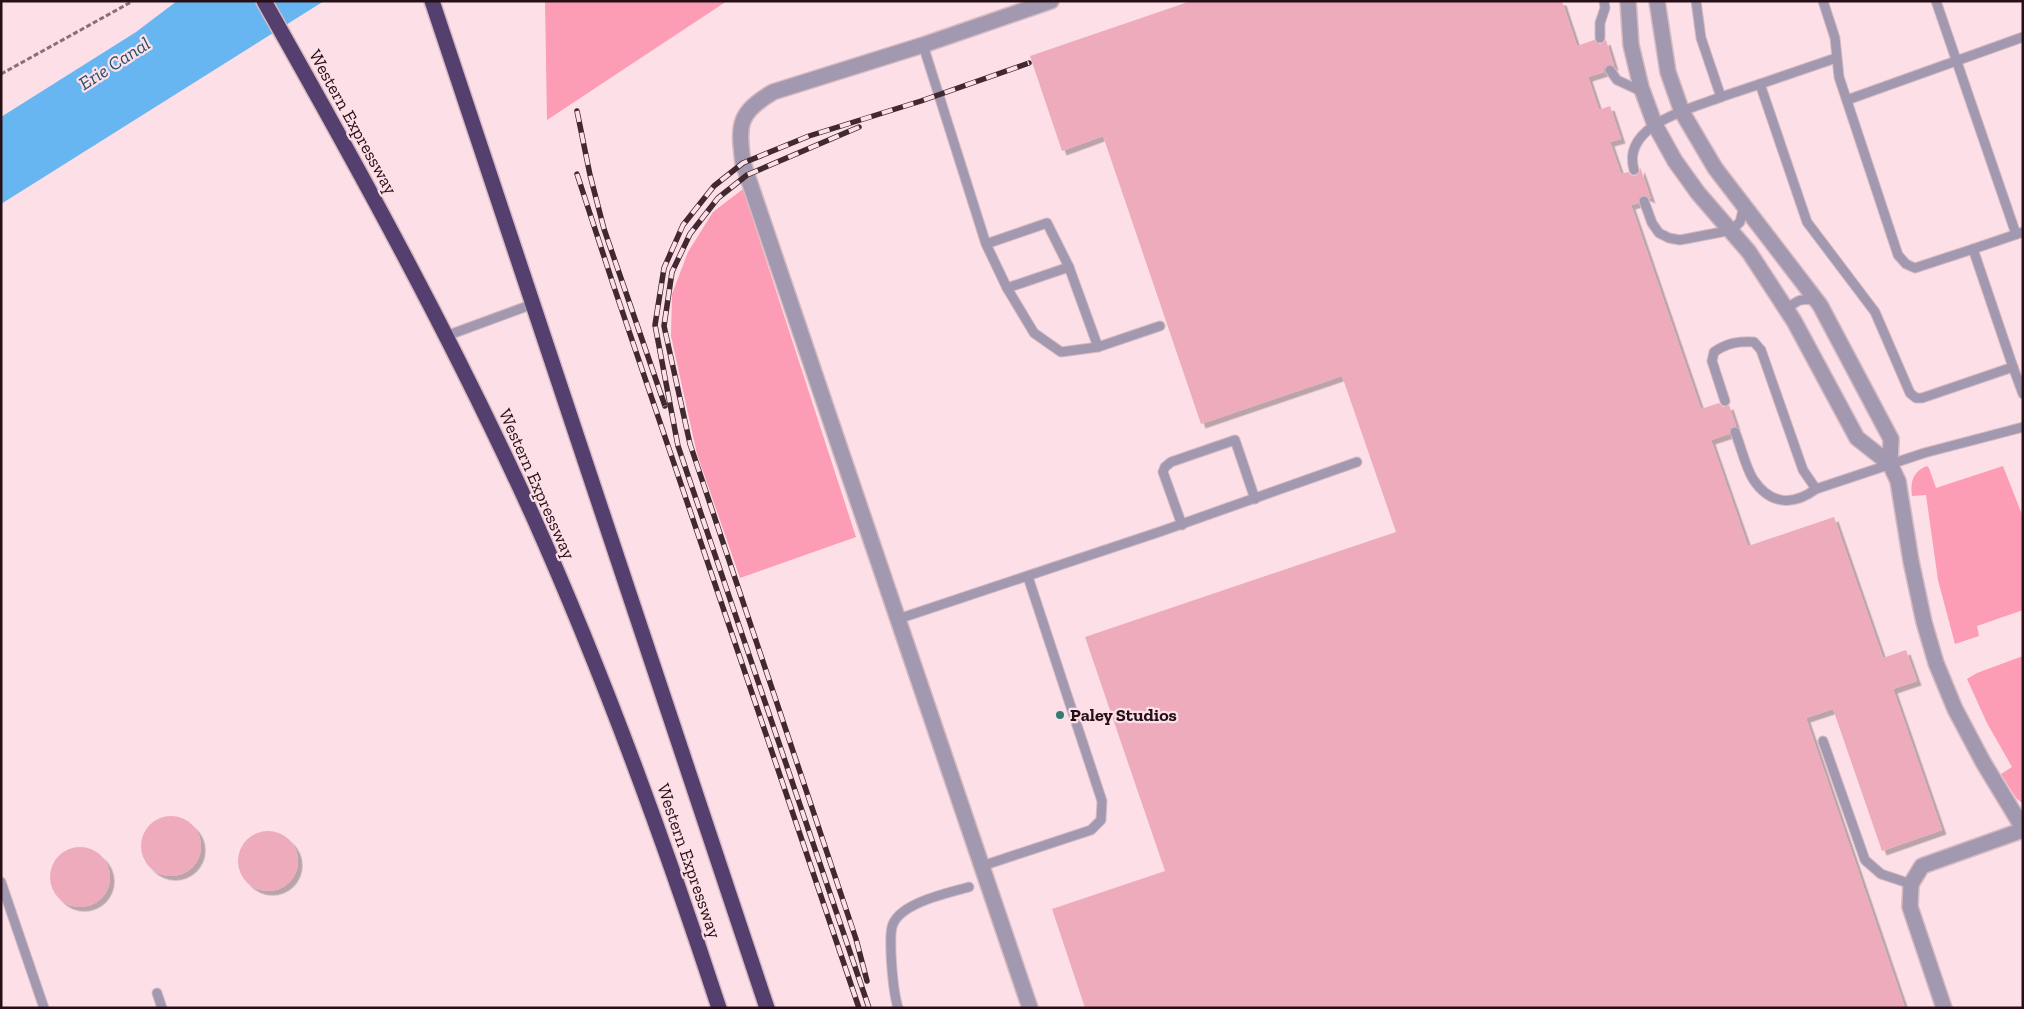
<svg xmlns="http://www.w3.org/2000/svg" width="2024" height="1009" viewBox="0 0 2024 1009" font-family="'Zilla Slab',serif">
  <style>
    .green { fill: #fc9cb5 }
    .water { fill: #67b6f1 }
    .building { fill: #eeabbc; filter: url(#shadow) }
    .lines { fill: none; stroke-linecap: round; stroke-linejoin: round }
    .lane-casing { stroke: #d6bac1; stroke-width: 11 }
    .street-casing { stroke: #d6bac1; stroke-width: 18 }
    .highway-casing { stroke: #d6bac1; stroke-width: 18 }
    .path { stroke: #896f76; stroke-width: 3; stroke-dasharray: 5 2.5; stroke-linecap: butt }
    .lane { stroke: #a299b1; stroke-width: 9 }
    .street { stroke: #a299b1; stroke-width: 15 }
    .highway { stroke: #543f6f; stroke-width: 15 }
    .rail-casing { stroke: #402930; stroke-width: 5.5 }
    .rail { stroke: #fde0e7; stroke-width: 4; stroke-dasharray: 11; stroke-linecap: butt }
    .poi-dot { fill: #357b70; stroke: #fde0e7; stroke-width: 2 }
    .labels { text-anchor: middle; stroke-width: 4.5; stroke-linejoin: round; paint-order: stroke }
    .street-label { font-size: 18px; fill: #260f16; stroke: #fde0e7 }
    .poi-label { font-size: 18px; font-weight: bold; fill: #260f16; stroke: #fde0e7; text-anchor: start }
    .water-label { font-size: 19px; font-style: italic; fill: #244e6d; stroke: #fde0e7 }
  </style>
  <defs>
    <filter id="shadow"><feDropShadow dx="4.5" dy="4.5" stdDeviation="0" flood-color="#0004"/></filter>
  </defs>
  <rect width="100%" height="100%" fill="#fde0e7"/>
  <!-- green -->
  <g class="green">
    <path d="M 545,1 L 727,1 L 547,120 Z"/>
    <path d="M 743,189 L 856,537 L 740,578 L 697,454 L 671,336 L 672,294 L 688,252 L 713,212 Z"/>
    <path d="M 1927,466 L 1929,468 L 1936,488 L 2003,466 L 2023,517 L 2023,610 L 1977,626 L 1979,636 L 1955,644 L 1938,580 L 1926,495 L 1912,496 C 1910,482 1913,471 1927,466 Z"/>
    <path d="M 2023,656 L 2023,804 L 2016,798 L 2001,774 L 2012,767 L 1987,723 L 1967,679 L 1977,673 Z"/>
  </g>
  <!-- water -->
  <path class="water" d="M 177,1 L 324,1 L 1,204 L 1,117 L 136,32 Z"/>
  <!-- building -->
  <g class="building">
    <path d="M 1191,1 L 1562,1 L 1577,46 L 1594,40 L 1600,44 L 1606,40 L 1614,66 L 1607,65 L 1604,68 L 1604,72 L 1588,77 L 1599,110 L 1610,106 L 1621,139 L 1610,142 L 1621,174 L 1628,172 L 1631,175 L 1635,176 L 1639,173 L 1640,167 L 1651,199 L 1642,195 L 1639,197 L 1638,203 L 1631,205 L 1701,409 L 1719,403 L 1723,407 L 1729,405 L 1736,426 L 1730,428 L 1729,434 L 1711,440 L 1748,546 L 1834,517 L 1883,658 L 1906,650 L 1917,681 L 1893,689 L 1942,830 L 1882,851 L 1833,709 L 1806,718 L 1905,1008 L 1085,1008 L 1052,909 L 1165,871 L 1085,637 L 1396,532 L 1342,376 L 1201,424 L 1103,136 L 1062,151 L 1030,56 Z"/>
    <circle cx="171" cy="846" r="30"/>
    <circle cx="268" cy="861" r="30"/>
    <circle cx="80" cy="877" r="30"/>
  </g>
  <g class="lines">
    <!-- lane casing -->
    <g class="lane-casing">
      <g id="lane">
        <path d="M 1696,1 L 1701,38 L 1721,97 L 1760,84 L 1807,222 L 1875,312 L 1910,393 L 1916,398 L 1922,398 L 2013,367 L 2023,394"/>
        <path d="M 1823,1 L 1835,38 L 1839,77 L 1898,255 L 1906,264 L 1915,268 L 1973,249 L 2013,367"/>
        <path d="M 1936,1 L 2016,234"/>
        <path d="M 1600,38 L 1600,23 L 1605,8 L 1604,1"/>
        <path d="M 923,45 L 986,244 L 1007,288 L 1069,267 L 1047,223 L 986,244"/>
        <path d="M 1610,70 L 1617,80 L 1643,92"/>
        <path d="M 1760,84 L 1836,58"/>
        <path d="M 1847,100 L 2023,37"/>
        <path d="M 1634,170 C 1621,125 1690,109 1721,97"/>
        <path d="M 1644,201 L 1652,223 L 1659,233 L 1669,238 L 1680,240 L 1732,230 L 1740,222 L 1744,206"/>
        <path d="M 1973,249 L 2023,232"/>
        <path d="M 1069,267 L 1098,347"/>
        <path d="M 1007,288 L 1034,333 L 1061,352 L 1098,347 L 1160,326"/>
        <path d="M 1787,310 C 1797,299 1802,298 1817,301"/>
        <path d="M 446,336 L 533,304"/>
        <path d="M 1725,401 L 1712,361 L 1714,352 C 1727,343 1738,341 1754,342 L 1761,350 L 1803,470 L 1816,489"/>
        <path d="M 1735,432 C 1741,446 1745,466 1753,479 C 1770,505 1793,506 1816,489 L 1924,453 L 2023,427"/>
        <path d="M 1182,525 L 1163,472 L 1165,467 L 1171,462 L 1235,440 L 1255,499"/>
        <path d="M 898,619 L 1162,531 L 1357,462"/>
        <path d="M 1823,741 L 1865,860 L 1881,874 L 1911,884"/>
        <path d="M 982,866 L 1091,830 L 1101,820 L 1102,801 L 1028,577"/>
        <path d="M 1,882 L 44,1008"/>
        <path d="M 157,993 L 162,1008"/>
        <path d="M 898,1008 C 893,991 892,972 891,954 C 891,945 890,935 892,927 C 898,903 948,893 969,887"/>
      </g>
    </g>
    <!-- street casing -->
    <g class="street-casing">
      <g id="street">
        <path d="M 1628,1 L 1631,45 L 1641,87 L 1655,125 L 1675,161 L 1698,193 L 1749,252 L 1794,321 L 1857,438 L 1890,464 L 1898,481 L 1911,561 L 1924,622 L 1936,663 L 1955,709 L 1983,762 L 2023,828"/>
        <path d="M 1657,1 L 1668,72 L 1682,112 L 1715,168 L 1820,305 L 1891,439 L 1890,464"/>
        <path d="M 1030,1008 L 743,163 C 738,124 738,113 773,92 L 923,45 L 1051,1"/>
        <path d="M 1944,1008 L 1910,907 L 1911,884 L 1922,866 L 2023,830"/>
      </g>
    </g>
    <!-- highway casing -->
    <g class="highway-casing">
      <g id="highway">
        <path d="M 264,1 C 359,169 452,338 532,514 C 604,675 664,840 719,1008"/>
        <path d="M 432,1 L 767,1008"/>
      </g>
    </g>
    <!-- path -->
    <path class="path" d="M 1,74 L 133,1"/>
    <!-- lane -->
    <use href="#lane" class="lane"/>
    <!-- street -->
    <use href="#street" class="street"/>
    <!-- highway -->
    <use href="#highway" class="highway"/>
    <!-- rail casing -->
    <g class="rail-casing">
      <g id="rail">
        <path d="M 577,111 L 590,175 L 604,229 L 665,406"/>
        <path d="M 859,127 L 747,175 L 718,198 L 690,234 L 672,272 L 664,326 L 690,444 L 856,939 L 867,981"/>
        <path d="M 577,174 L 613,284 L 859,1008"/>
        <path d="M 869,1008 L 678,446 L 655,325 L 664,268 L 683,225 L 714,186 L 743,163 L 809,136 L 921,101 L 1029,63"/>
      </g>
    </g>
    <!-- rail -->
    <use href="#rail" class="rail"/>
  </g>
  <!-- markers -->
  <circle class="poi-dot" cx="1060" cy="715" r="5"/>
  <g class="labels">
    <!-- street labels -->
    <g class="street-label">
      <text transform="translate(353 122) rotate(61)" y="6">Western Expressway</text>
      <text transform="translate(537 484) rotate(66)" y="6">Western Expressway</text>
      <text transform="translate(689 861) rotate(71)" y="6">Western Expressway</text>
    </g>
    <!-- poi labels -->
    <g class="poi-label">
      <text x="1070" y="721">Paley Studios</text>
    </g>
    <!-- water labels -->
    <g class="water-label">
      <text transform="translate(114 63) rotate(-33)" y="7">Erie Canal</text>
    </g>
  </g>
  <!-- border -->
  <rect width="2024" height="1009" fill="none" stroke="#260f16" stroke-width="5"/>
</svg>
